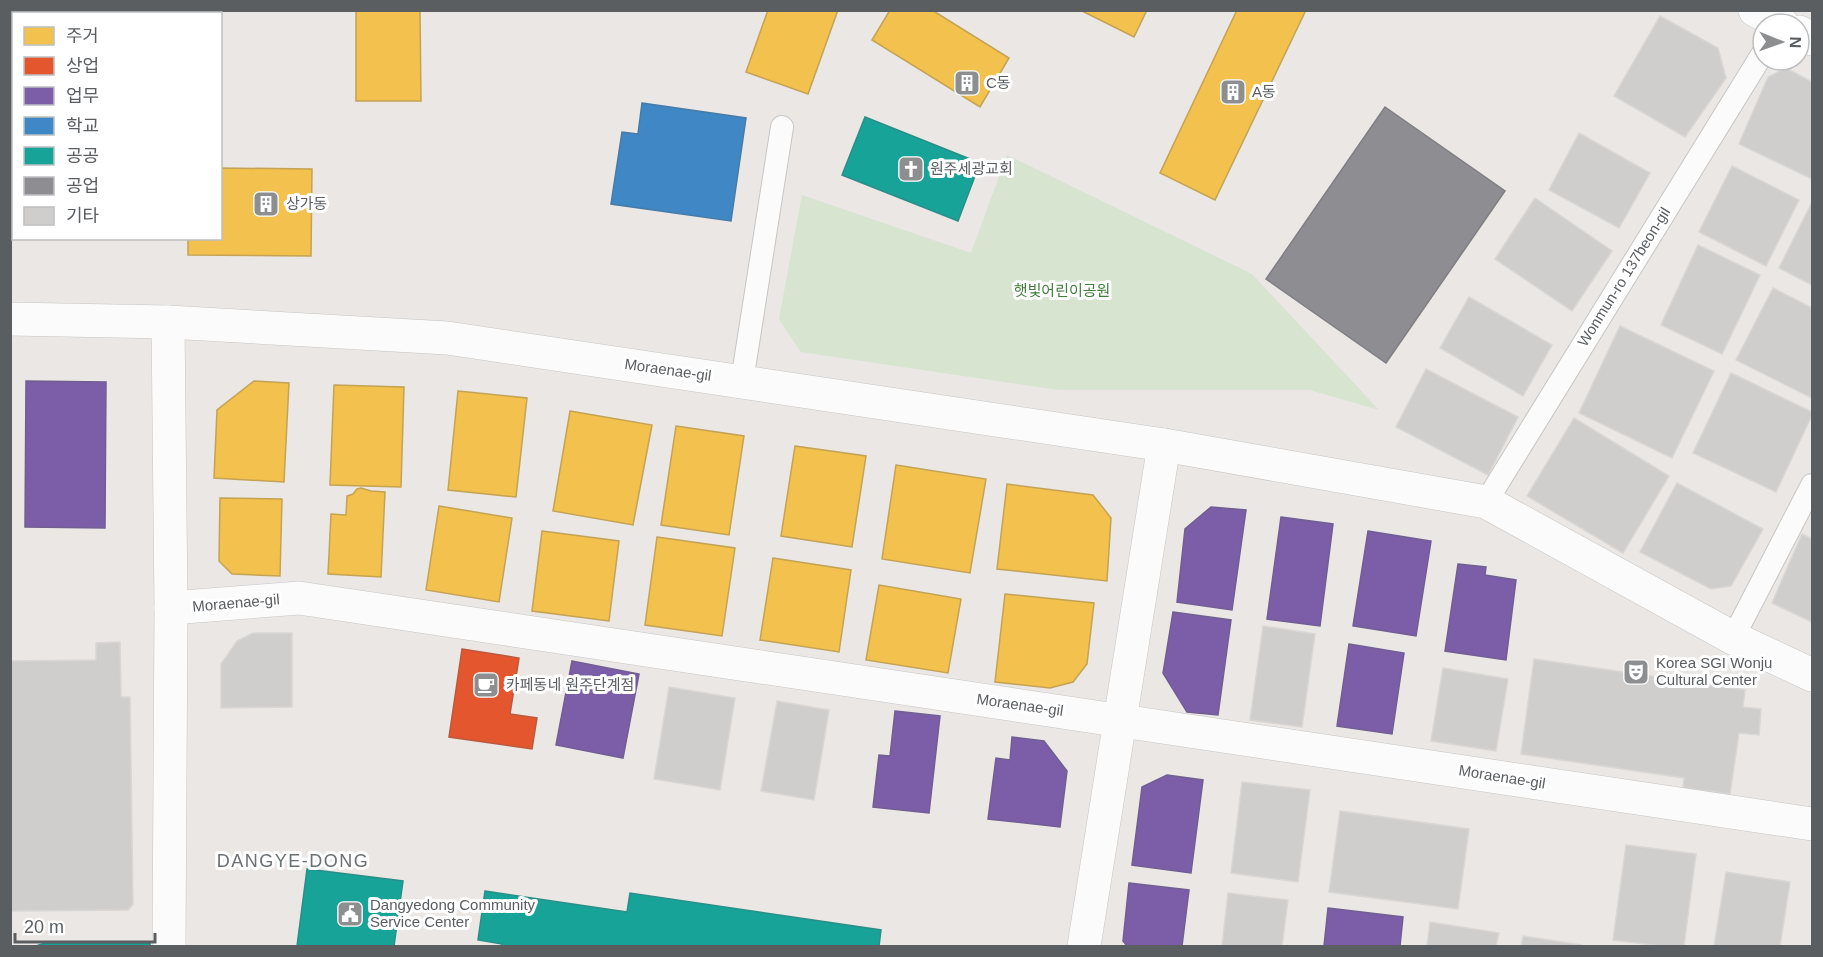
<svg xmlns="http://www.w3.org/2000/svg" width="1823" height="957" viewBox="0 0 1823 957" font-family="Helvetica,'Noto Sans KR',sans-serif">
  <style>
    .green { fill: #d6e4d0 }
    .homes { fill: #f2c14e; stroke: #c4a354; stroke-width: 1.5 }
    .shops { fill: #e4572e; stroke: #bb593d; stroke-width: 1.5 }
    .offices { fill: #7b5ea7; stroke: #715e92; stroke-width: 1.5 }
    .schools { fill: #3f88c5; stroke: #477ba7; stroke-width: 1.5 }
    .public { fill: #17a398; stroke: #2b8e88; stroke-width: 1.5 }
    .industry { fill: #8d8d92; stroke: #7e7f83; stroke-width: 1.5 }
    .building { fill: #d0cecd; stroke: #d9d6d4; stroke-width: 1.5 }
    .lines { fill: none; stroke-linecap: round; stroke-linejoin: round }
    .service-casing { stroke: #c6c6c6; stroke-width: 24 }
    .minor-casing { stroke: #c6c6c6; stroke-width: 34 }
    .tertiary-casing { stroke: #c6c6c6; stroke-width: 34 }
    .service { stroke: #fcfbfb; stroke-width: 22 }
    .minor { stroke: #fcfbfb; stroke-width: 33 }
    .tertiary { stroke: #fcfbfb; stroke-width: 33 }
    .labels { text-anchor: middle; stroke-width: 6; stroke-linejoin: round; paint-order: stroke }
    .poi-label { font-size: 15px; fill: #5a5e61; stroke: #fff; text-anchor: start }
    .street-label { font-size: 15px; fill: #5a5e61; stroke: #fff }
    .park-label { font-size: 15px; fill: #417f3c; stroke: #fff }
    .quarter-label { font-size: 18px; letter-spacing: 1.5px; fill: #6b7073; stroke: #fff }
  </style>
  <rect width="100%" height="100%" fill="#eae7e4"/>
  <!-- green -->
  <path class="green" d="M 1007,155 L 1252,274 L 1379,410 L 1310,390 L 1059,390 L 801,352 L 779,319 L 802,195 L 971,253 Z"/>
  <!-- homes -->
  <g class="homes">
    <path d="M 10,10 L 61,10 L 61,14 L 14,14 L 14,161 L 10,161 Z"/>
    <path d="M 356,10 L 420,10 L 421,101 L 356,101 Z"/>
    <path d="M 768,10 L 838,10 L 808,94 L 746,72 Z"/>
    <path d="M 890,10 L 932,10 L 1009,58 L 980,107 L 872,40 Z"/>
    <path d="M 1080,10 L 1147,10 L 1134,37 Z"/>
    <path d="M 1237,10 L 1306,10 L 1215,200 L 1160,173 Z"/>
    <path d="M 220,168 L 312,169 L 311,256 L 188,255 L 188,238 L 220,238 Z"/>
    <path d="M 254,381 L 289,383 L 284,482 L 214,478 L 217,410 Z"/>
    <path d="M 334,385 L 404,387 L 401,487 L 330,485 Z"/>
    <path d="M 458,391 L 527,398 L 516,497 L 448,490 Z"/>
    <path d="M 570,411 L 652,425 L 633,525 L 553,511 Z"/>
    <path d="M 676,426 L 744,436 L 729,535 L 661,525 Z"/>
    <path d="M 795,446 L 866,456 L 852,547 L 781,536 Z"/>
    <path d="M 896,465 L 986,479 L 970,573 L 882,559 Z"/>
    <path d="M 1007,484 L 1093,495 L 1111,518 L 1107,581 L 997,569 Z"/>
    <path d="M 361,488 L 371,491 L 385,492 L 381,577 L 328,574 L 331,514 L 346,515 L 347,496 L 353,494 L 357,489 Z"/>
    <path d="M 220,498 L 282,499 L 280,576 L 232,574 L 219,561 Z"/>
    <path d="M 439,506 L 512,518 L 499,602 L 426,590 Z"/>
    <path d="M 542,531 L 619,541 L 609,621 L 532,611 Z"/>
    <path d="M 657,537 L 735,548 L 722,636 L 645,625 Z"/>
    <path d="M 773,558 L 851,570 L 839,652 L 760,640 Z"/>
    <path d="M 879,585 L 961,599 L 948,673 L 866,660 Z"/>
    <path d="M 1005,594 L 1094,603 L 1087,664 L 1073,682 L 1050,688 L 995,682 Z"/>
  </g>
  <!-- shops -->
  <path class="shops" d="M 462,649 L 519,658 L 510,714 L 537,718 L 532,749 L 449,737 Z"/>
  <!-- offices -->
  <g class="offices">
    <path d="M 26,381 L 106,382 L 105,528 L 25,527 Z"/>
    <path d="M 1211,507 L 1246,510 L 1232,610 L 1177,602 L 1185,529 Z"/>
    <path d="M 1281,517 L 1333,524 L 1320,626 L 1267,619 Z"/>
    <path d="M 1368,531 L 1431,541 L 1416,636 L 1353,626 Z"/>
    <path d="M 1458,564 L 1486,567 L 1485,575 L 1516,580 L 1506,660 L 1445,651 Z"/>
    <path d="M 1173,612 L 1231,620 L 1218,715 L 1187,712 L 1163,673 Z"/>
    <path d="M 1349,644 L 1404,653 L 1392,734 L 1337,726 Z"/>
    <path d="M 572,661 L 639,674 L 623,758 L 556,745 Z"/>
    <path d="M 895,711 L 940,716 L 929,813 L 873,807 L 879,755 L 890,756 Z"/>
    <path d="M 1012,737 L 1044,741 L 1067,771 L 1060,827 L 988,819 L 996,758 L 1010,760 Z"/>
    <path d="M 1167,775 L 1203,780 L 1191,873 L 1132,865 L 1142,787 Z"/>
    <path d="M 1129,883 L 1189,890 L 1182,946 L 1127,946 L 1123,941 Z"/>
    <path d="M 1328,908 L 1403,917 L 1400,946 L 1324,946 Z"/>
  </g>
  <!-- schools -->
  <path class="schools" d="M 642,103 L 746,118 L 731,221 L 611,204 L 622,132 L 638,134 Z"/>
  <!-- public -->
  <g class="public">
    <path d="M 865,117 L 980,163 L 958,221 L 842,175 Z"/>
    <path d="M 307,869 L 403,881 L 394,946 L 297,946 Z"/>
    <path d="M 485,891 L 627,912 L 630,893 L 881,930 L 879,946 L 501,946 L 502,944 L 478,940 Z"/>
    <path d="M 45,943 L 150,943 L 150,946 L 36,946 Z"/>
  </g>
  <!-- industry -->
  <path class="industry" d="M 1385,107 L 1505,191 L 1386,363 L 1266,279 Z"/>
  <!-- building -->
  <g class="building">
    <path d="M 1660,16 L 1718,48 L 1726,78 L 1685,137 L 1614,96 Z"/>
    <path d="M 1786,68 L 1812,82 L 1812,179 L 1739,144 L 1768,77 Z"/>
    <path d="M 1579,133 L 1650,173 L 1619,228 L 1549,190 Z"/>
    <path d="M 1732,166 L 1799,200 L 1766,266 L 1699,232 Z"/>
    <path d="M 1535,198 L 1612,251 L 1572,311 L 1495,259 Z"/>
    <path d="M 1812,202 L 1812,285 L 1779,268 Z"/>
    <path d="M 1698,245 L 1760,275 L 1722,354 L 1661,325 Z"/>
    <path d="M 1773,288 L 1812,308 L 1812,398 L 1736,360 Z"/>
    <path d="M 1469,297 L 1552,345 L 1523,396 L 1440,348 Z"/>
    <path d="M 1620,326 L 1714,371 L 1672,458 L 1579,413 Z"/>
    <path d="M 1426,369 L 1518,417 L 1488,475 L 1396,427 Z"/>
    <path d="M 1731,373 L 1812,412 L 1812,415 L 1776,492 L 1693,453 Z"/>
    <path d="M 1574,418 L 1669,476 L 1623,553 L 1527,496 Z"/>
    <path d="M 1677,483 L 1763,529 L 1731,586 L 1711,589 L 1640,552 Z"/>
    <path d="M 1802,534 L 1812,539 L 1812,622 L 1772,603 Z"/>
    <path d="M 1263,626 L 1315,634 L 1302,727 L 1250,720 Z"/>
    <path d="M 253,633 L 292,633 L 292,707 L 221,708 L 221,664 L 237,641 Z"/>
    <path d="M 120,642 L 121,697 L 130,697 L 133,904 L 128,910 L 10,911 L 10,661 L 96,660 L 96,643 Z"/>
    <path d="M 1534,659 L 1745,690 L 1743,707 L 1761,709 L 1759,735 L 1739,733 L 1730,794 L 1683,788 L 1684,778 L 1521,754 Z"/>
    <path d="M 1443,668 L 1508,679 L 1496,751 L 1431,741 Z"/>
    <path d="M 669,687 L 735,698 L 720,790 L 654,779 Z"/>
    <path d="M 777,701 L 829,710 L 814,800 L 761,791 Z"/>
    <path d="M 1242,782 L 1310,790 L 1298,882 L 1231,873 Z"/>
    <path d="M 1340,811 L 1469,829 L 1458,909 L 1329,892 Z"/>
    <path d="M 1626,845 L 1696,854 L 1684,946 L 1661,946 L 1613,940 Z"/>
    <path d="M 1726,872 L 1790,882 L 1780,946 L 1714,946 Z"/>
    <path d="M 1228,893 L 1288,900 L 1282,946 L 1222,946 Z"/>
    <path d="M 1430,922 L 1499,933 L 1496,946 L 1427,946 Z"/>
    <path d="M 1523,936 L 1581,945 L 1581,946 L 1521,946 Z"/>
  </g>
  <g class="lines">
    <!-- service casing -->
    <g class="service-casing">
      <g id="service">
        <path d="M 742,381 L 782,127"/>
        <path d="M 1486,502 L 1763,53"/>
        <path d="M 1733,638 L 1812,485"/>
      </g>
    </g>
    <!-- minor casing -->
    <g class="minor-casing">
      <g id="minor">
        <path d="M 10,319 L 168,322 L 447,338 L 1164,445 L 1486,502 L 1733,638 L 1812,675"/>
        <path d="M 168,322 L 171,608 L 169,946"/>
        <path d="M 171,608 L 299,598 L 1812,824"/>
        <path d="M 1084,946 L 1164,445"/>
      </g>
    </g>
    <!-- tertiary casing -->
    <g class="tertiary-casing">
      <g id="tertiary">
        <path d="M 1755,10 L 1782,24"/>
        <path d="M 1799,32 L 1812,39"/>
      </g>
    </g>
    <!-- service -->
    <use href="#service" class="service"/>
    <!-- minor -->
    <use href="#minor" class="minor"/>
    <!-- tertiary -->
    <use href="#tertiary" class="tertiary"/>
  </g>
  <!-- icons -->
  <defs>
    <g id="building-square" transform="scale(1.35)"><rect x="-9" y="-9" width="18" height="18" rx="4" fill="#8c8e8f" stroke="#fff"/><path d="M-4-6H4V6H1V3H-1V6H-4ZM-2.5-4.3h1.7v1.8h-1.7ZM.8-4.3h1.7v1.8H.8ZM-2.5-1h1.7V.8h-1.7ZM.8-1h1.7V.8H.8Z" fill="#fff"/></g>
    <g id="church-square" transform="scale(1.35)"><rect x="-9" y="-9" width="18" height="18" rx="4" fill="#8c8e8f" stroke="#fff"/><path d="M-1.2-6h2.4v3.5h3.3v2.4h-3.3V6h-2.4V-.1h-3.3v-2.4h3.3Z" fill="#fff"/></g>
    <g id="theatre-square" transform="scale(1.35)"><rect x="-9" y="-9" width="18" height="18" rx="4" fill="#8c8e8f" stroke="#fff"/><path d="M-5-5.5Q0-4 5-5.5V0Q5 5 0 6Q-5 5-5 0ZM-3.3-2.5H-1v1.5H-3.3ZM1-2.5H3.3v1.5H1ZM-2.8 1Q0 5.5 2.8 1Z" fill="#fff"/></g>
    <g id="cafe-square" transform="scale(1.35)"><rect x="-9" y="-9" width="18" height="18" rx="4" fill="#8c8e8f" stroke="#fff"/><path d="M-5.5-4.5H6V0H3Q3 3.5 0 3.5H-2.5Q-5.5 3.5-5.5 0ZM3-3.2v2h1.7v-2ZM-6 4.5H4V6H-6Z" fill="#fff"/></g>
    <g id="civic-square" transform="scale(1.35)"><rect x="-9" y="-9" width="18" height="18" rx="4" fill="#8c8e8f" stroke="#fff"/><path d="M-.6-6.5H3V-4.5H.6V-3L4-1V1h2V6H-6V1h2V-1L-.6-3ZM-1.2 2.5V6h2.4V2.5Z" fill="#fff"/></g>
  </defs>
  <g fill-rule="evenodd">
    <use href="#building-square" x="967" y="83"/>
    <use href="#building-square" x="1233" y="92"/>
    <use href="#church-square" x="911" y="169"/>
    <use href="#building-square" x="266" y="204"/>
    <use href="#theatre-square" x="1636" y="672"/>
    <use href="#cafe-square" x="486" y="685"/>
    <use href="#civic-square" x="350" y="914"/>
  </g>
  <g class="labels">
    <!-- poi labels -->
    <g class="poi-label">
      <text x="986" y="88">C동</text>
      <text x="1252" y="97">A동</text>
      <text x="930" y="174">원주세광교회</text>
      <text x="286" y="209">상가동</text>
      <text x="1656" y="668">Korea SGI Wonju<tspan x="1656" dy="17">Cultural Center</tspan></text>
      <text x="506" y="690">카페동네 원주단계점</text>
      <text x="370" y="910">Dangyedong Community<tspan x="370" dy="17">Service Center</tspan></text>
    </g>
    <!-- street labels -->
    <g class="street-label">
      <text transform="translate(1624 277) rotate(-58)" y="5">Wonmun-ro 137beon-gil</text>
      <text transform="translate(668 370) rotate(8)" y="5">Moraenae-gil</text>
      <text transform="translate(236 603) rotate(-5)" y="5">Moraenae-gil</text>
      <text transform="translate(1020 705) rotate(8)" y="5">Moraenae-gil</text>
      <text transform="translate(1502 777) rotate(9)" y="5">Moraenae-gil</text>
    </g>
    <!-- park labels -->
    <g class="park-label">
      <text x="1062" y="296">햇빛어린이공원</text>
    </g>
    <!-- quarter labels -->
    <g class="quarter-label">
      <text x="293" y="867">DANGYE-DONG</text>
    </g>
  </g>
  <!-- border -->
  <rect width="1823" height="957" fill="none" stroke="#5a5e61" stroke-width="24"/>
  <!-- legend -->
  <rect x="12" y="12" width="210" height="228" fill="#ffffff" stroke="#bdbfc0" stroke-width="1.5"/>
  <rect x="24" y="27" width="30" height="18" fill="#f2c14e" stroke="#bdbfc0" stroke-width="1.5"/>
  <text x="66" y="42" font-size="18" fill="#5a5e61">주거</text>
  <rect x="24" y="57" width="30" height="18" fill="#e4572e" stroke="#bdbfc0" stroke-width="1.5"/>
  <text x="66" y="72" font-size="18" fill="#5a5e61">상업</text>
  <rect x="24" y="87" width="30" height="18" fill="#7b5ea7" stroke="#bdbfc0" stroke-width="1.5"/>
  <text x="66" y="102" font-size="18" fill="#5a5e61">업무</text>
  <rect x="24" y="117" width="30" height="18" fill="#3f88c5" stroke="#bdbfc0" stroke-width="1.5"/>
  <text x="66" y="132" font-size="18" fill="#5a5e61">학교</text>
  <rect x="24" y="147" width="30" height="18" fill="#17a398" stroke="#bdbfc0" stroke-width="1.5"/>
  <text x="66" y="162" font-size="18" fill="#5a5e61">공공</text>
  <rect x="24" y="177" width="30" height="18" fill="#8d8d92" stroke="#bdbfc0" stroke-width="1.5"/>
  <text x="66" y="192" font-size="18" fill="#5a5e61">공업</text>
  <rect x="24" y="207" width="30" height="18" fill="#d0cecd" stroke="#bdbfc0" stroke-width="1.5"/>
  <text x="66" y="222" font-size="18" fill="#5a5e61">기타</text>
  <!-- north arrow -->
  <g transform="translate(1781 42) rotate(91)"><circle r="28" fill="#ffffff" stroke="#bdbfc0" stroke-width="1.5"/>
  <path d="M0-4.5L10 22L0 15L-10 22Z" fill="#8c8e8f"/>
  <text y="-9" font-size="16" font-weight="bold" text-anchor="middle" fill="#5a5e61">N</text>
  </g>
  <!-- scale -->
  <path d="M15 933v9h140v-9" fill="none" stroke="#5a5e61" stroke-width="3"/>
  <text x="24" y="933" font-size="18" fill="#5a5e61" stroke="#ffffff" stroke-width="4.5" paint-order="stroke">20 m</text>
</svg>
